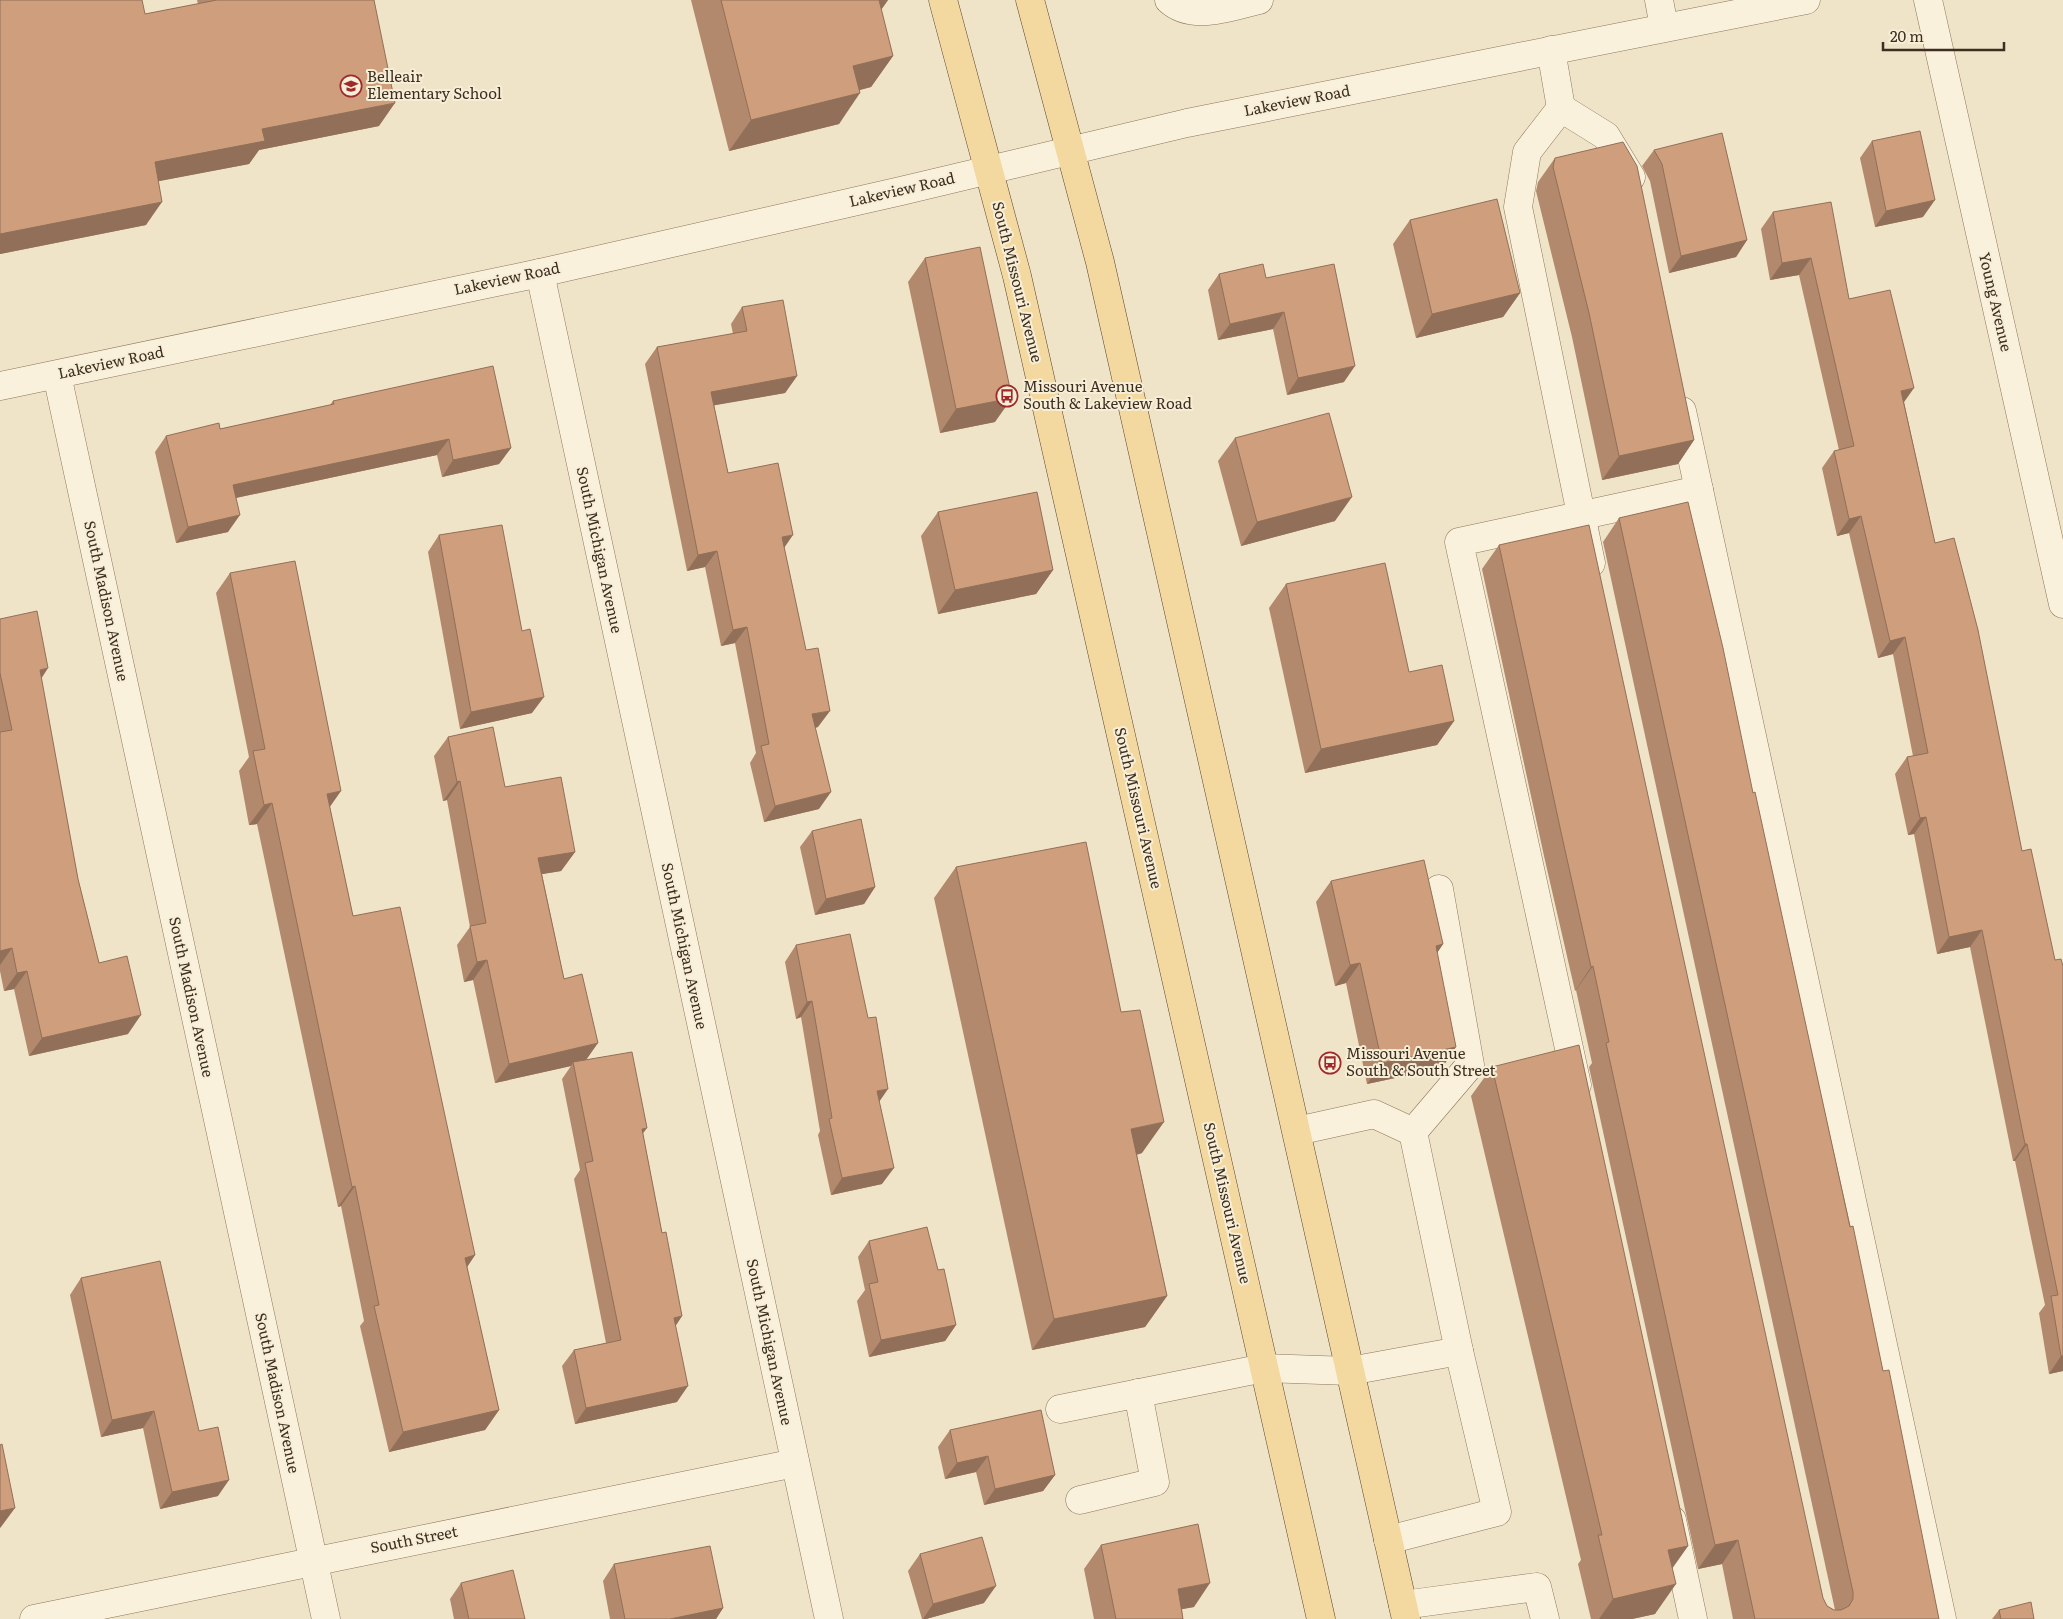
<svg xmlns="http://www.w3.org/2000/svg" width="2063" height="1619" viewBox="0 0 2063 1619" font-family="Literata,serif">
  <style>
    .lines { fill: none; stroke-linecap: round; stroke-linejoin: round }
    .minor-casing { stroke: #8d765c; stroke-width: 29 }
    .major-casing { stroke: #5b4430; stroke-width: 29 }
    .minor { stroke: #faf1dc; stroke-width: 28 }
    .major { stroke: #f3d9a0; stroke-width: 28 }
    .wall { fill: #b2896c }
    .shaded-wall { fill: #916f58 }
    .building { fill: #cf9f7d; stroke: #916f58 }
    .labels { text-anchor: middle; stroke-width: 4; stroke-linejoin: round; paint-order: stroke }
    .poi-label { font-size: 15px; fill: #3d2e20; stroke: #f7eed8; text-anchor: start }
    .street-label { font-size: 15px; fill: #3d2e20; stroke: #f7eed8 }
  </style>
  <rect width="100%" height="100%" fill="#f0e4c8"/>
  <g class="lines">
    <!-- minor casing -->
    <g class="minor-casing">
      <g id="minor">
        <path d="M 1169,0 C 1193,22 1231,6 1259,0"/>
        <path d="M 1659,0 L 1664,27"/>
        <path d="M 1928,0 L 2063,604"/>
        <path d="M 1551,50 L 1561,108 L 1527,152 L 1518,207 L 1591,563"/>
        <path d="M 1561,108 L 1606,136 L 1631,177"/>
        <path d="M 540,273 L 829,1619"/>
        <path d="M 57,375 L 326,1619"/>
        <path d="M 0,386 L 540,273 L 901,191 L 1187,123 L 1806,0"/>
        <path d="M 1682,411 L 1942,1619"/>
        <path d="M 1577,1085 L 1459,542 L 1699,490"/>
        <path d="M 1297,1131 L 1374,1114 L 1413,1132"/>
        <path d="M 1060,1409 L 1264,1368 L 1350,1371 L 1459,1351 L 1413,1132 L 1470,1065 L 1439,889"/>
        <path d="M 1080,1500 L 1155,1482 L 1138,1393"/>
        <path d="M 1672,1520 L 1693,1619"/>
        <path d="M 1388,1540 L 1497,1512 L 1459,1351"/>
        <path d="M 1403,1605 L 1537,1587 L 1545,1619"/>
        <path d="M 34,1619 L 795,1463"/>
      </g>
    </g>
    <!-- major casing -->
    <g class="major-casing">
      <g id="major">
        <path d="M 943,0 L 1017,276 L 1321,1619"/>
        <path d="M 1030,0 L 1100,262 L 1406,1619"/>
      </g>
    </g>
    <!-- minor -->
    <use href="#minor" class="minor"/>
    <!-- major -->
    <use href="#major" class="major"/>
  </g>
  <!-- wall -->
  <g class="wall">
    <path d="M 0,0 L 145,14 L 198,4 L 197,0 L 374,0 L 379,126 L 259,150 L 249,164 L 158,181 L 146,225 L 0,254 Z"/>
    <path d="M 691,0 L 888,0 L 881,10 L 893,56 L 871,87 L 860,90 L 839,124 L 729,151 Z"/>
    <path d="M 1872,141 L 1923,217 L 1875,227 L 1860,158 Z"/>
    <path d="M 1654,150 L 1747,240 L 1736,257 L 1669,273 L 1650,181 L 1642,166 Z"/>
    <path d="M 1555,158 L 1694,440 L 1678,464 L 1602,480 L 1572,337 L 1536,191 L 1538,182 Z"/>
    <path d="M 1773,212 L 1849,299 L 1904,402 L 1935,543 L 2022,851 L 2031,849 L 2063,1371 L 2049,1374 L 2039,1313 L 2045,1305 L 2015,1161 L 2013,1161 L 1970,947 L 1937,954 L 1914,834 L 1908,835 L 1895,774 L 1907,757 L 1913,756 L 1893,654 L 1878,658 L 1849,533 L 1837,536 L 1822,468 L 1834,451 L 1839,450 L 1799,275 L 1770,280 L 1761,229 Z"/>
    <path d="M 1410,220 L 1520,293 L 1503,317 L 1416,338 L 1393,244 Z"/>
    <path d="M 925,258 L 995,422 L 940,433 L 908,282 Z"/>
    <path d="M 1219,274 L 1266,278 L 1344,382 L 1287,395 L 1273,329 L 1218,340 L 1208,290 Z"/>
    <path d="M 742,307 L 797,376 L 785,393 L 714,405 L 728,473 L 784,547 L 818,727 L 815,728 L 819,809 L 764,822 L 750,763 L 756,753 L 735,643 L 721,646 L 705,567 L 687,571 L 645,364 L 657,347 L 733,334 L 731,324 Z"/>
    <path d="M 333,401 L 511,448 L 499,464 L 442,477 L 437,455 L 236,498 L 228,532 L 176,543 L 155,452 L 166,436 L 220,429 L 330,405 Z"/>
    <path d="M 1235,438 L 1335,521 L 1241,546 L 1218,461 Z"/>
    <path d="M 938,512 L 1053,570 L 1036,594 L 938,614 L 921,536 Z"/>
    <path d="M 1619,518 L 1753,793 L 1939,1619 L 1733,1619 L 1722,1564 L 1698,1569 L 1589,1067 L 1592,1063 L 1576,990 L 1575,991 L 1544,856 L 1482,569 L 1499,545 L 1823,1598 L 1827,1606 L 1834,1610 L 1835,1610 L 1603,542 Z"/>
    <path d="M 439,535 L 532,713 L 460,729 L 428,552 Z"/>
    <path d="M 230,573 L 330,808 L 353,916 L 475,1255 L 467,1267 L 499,1410 L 485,1430 L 389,1452 L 360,1326 L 364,1321 L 341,1206 L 338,1207 L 257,824 L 249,825 L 239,771 L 249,757 L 216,593 Z"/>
    <path d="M 1286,584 L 1409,672 L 1454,721 L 1437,745 L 1305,773 L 1269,608 Z"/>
    <path d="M 0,619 L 41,678 L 78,879 L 99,963 L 128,1034 L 29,1056 L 14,989 L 4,991 L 0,971 Z"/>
    <path d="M 448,737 L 505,787 L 575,852 L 561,871 L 542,874 L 564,979 L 586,1060 L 643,1134 L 662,1233 L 682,1316 L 675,1326 L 677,1402 L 575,1424 L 562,1366 L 574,1350 L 606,1343 L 574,1179 L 580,1170 L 562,1079 L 571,1066 L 495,1083 L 473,980 L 464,982 L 457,945 L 470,927 L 447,800 L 443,801 L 434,756 Z"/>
    <path d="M 812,831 L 875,887 L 864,904 L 815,915 L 800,847 Z"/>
    <path d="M 956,867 L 1142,1153 L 1137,1155 L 1167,1296 L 1145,1327 L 1032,1350 L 934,898 Z"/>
    <path d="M 1331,881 L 1443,944 L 1437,953 L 1442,1068 L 1367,1084 L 1346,983 L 1335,986 L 1316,902 Z"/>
    <path d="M 796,945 L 879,1102 L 882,1184 L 831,1195 L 818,1135 L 820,1131 L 801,1017 L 796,1019 L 785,962 Z"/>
    <path d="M 1492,1067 L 1688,1546 L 1672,1569 L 1655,1614 L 1632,1619 L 1591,1619 L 1578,1564 L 1581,1560 L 1471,1096 Z"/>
    <path d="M 869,1241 L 938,1270 L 956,1325 L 945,1341 L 869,1357 L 857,1301 L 865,1290 L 858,1257 Z"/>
    <path d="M 81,1278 L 199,1431 L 218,1496 L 160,1509 L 143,1428 L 101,1437 L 70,1295 Z"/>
    <path d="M 950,1430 L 1055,1475 L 1043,1491 L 984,1505 L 976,1472 L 945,1479 L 938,1447 Z"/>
    <path d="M 1101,1545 L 1194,1607 L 1182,1609 L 1183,1619 L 1094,1619 L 1084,1569 Z"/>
    <path d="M 920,1554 L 984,1603 L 926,1619 L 922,1619 L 908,1571 Z"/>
    <path d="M 614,1564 L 723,1608 L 716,1619 L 610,1619 L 603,1581 Z"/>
    <path d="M 461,1583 L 525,1619 L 454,1619 L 450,1599 Z"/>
    <path d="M 1999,1610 L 2034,1619 L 1992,1619 Z"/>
  </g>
  <!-- shaded-wall -->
  <g class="shaded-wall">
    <path d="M 876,0 L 888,0 L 871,24 Z"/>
    <path d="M 893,56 L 871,87 L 832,97 L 853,66 Z"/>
    <path d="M 860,93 L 839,124 L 729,151 L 751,120 Z"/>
    <path d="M 395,103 L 379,126 L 259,150 L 249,164 L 139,185 L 155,162 L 262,129 Z"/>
    <path d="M 1935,200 L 1923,217 L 1875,227 L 1886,211 Z"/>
    <path d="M 162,202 L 146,225 L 0,254 L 0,234 Z"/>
    <path d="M 1747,240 L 1736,257 L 1669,273 L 1681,256 Z"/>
    <path d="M 1811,258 L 1799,275 L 1770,280 L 1782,263 Z"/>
    <path d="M 1520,293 L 1503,317 L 1416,338 L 1432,314 Z"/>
    <path d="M 1284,312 L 1273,329 L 1218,340 L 1230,324 Z"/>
    <path d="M 1355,366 L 1344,382 L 1287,395 L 1298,378 Z"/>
    <path d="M 797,376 L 785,393 L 699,408 L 711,392 Z"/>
    <path d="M 1914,388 L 1902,405 L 1901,391 Z"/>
    <path d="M 1012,398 L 995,422 L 940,433 L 956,409 Z"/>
    <path d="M 449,439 L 437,455 L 221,501 L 233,485 Z"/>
    <path d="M 1694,440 L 1678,464 L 1602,480 L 1619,456 Z"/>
    <path d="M 511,448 L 499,464 L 442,477 L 453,460 Z"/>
    <path d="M 1352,497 L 1335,521 L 1241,546 L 1257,522 Z"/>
    <path d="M 240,515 L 228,532 L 176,543 L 188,527 Z"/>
    <path d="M 1861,516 L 1849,533 L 1837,536 L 1849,519 Z"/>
    <path d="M 793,535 L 782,551 L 782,537 Z"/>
    <path d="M 717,551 L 705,567 L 687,571 L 698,555 Z"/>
    <path d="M 1053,570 L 1036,594 L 938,614 L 955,590 Z"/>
    <path d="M 747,627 L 735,643 L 721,646 L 733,630 Z"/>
    <path d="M 1905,637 L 1893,654 L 1878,658 L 1890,641 Z"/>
    <path d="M 48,668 L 36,687 L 40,670 Z"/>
    <path d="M 544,697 L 532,713 L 460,729 L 471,712 Z"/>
    <path d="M 830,711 L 818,727 L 800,731 L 812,714 Z"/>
    <path d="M 1454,721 L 1437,745 L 1305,773 L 1321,749 Z"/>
    <path d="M 460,781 L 447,800 L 443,801 L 457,782 Z"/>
    <path d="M 341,791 L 327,811 L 327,794 Z"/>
    <path d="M 831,792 L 819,809 L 764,822 L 775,806 Z"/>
    <path d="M 272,803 L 257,824 L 249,825 L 264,805 Z"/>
    <path d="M 1926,817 L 1914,834 L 1908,835 L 1920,818 Z"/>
    <path d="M 575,852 L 561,871 L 525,877 L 538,858 Z"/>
    <path d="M 875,887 L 864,904 L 815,915 L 826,899 Z"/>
    <path d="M 1982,930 L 1970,947 L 1937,954 L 1949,937 Z"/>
    <path d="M 1443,944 L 1429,965 L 1436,946 Z"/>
    <path d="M 12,948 L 0,965 L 0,951 Z"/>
    <path d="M 487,960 L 473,980 L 464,982 L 477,962 Z"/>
    <path d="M 1360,963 L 1346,983 L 1335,986 L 1350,965 Z"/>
    <path d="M 1593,966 L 1576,990 L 1575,991 L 1591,967 Z"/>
    <path d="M 27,971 L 14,989 L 4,991 L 17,973 Z"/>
    <path d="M 812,1001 L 801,1017 L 796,1019 L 807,1002 Z"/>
    <path d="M 141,1015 L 128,1034 L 29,1056 L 42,1038 Z"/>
    <path d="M 598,1043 L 584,1063 L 573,1062 L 571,1066 L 495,1083 L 509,1064 Z"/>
    <path d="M 1456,1047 L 1442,1068 L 1367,1084 L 1382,1063 Z"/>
    <path d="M 888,1089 L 877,1105 L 877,1091 Z"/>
    <path d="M 1164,1122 L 1142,1153 L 1110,1160 L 1131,1129 Z"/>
    <path d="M 647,1128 L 635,1144 L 642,1129 Z"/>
    <path d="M 2025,1144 L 2027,1144 L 2015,1161 L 2013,1161 Z"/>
    <path d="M 894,1168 L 882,1184 L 831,1195 L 842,1178 Z"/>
    <path d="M 355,1186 L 341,1206 L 338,1207 L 352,1187 Z"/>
    <path d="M 475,1255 L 461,1276 L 465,1258 Z"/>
    <path d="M 1167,1296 L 1145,1327 L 1032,1350 L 1054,1319 Z"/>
    <path d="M 682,1316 L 671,1333 L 674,1318 Z"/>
    <path d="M 956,1325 L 945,1341 L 869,1357 L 881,1340 Z"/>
    <path d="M 2061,1356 L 2063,1356 L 2063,1371 L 2049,1374 Z"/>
    <path d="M 688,1386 L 677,1402 L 575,1424 L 586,1408 Z"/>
    <path d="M 499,1410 L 485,1430 L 389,1452 L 403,1432 Z"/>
    <path d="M 154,1411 L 143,1428 L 101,1437 L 112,1420 Z"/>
    <path d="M 988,1456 L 976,1472 L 945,1479 L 957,1463 Z"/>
    <path d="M 1055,1475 L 1043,1491 L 984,1505 L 995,1489 Z"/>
    <path d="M 229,1480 L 218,1496 L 160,1509 L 172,1492 Z"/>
    <path d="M 15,1508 L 1,1527 L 0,1528 L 0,1511 Z"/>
    <path d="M 1738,1540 L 1722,1564 L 1698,1569 L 1715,1545 Z"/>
    <path d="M 1688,1546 L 1667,1575 L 1668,1550 Z"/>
    <path d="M 1210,1583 L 1194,1607 L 1161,1613 L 1178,1589 Z"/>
    <path d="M 1676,1584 L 1655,1614 L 1632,1619 L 1599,1619 L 1613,1599 Z"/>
    <path d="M 996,1586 L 984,1603 L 926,1619 L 923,1619 L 933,1604 Z"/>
    <path d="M 723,1608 L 716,1619 L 670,1619 Z"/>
  </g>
  <!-- building -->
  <g class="building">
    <path d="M 0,0 L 142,0 L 145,14 L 217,0 L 374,0 L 395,103 L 262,129 L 265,141 L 155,162 L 162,202 L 0,234 Z"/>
    <path d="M 721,0 L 879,0 L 893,56 L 853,66 L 860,93 L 751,120 Z"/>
    <path d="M 1920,131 L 1935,200 L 1886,211 L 1872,141 Z"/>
    <path d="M 1722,133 L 1747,240 L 1681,256 L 1662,164 L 1654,150 Z"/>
    <path d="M 1623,142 L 1637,166 L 1694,440 L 1619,456 L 1589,313 L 1553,167 L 1555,158 Z"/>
    <path d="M 1497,199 L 1520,293 L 1432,314 L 1410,220 Z"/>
    <path d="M 1831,202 L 1849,299 L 1890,290 L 1914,388 L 1901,391 L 1935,543 L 1954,538 L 1978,630 L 2022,851 L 2031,849 L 2055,960 L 2061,959 L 2063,966 L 2063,1356 L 2061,1356 L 2051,1296 L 2058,1295 L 2027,1144 L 2025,1144 L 1982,930 L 1949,937 L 1926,817 L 1920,818 L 1907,757 L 1928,753 L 1905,637 L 1890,641 L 1861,516 L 1849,519 L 1834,451 L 1854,446 L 1811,258 L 1782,263 L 1773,212 Z"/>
    <path d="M 980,247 L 1012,398 L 956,409 L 925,258 Z"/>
    <path d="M 1263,264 L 1266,278 L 1334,264 L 1355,366 L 1298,378 L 1284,312 L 1230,324 L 1219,274 Z"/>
    <path d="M 783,300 L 797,376 L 711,392 L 728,473 L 778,463 L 793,535 L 782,537 L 806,650 L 818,648 L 830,711 L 812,714 L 831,792 L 775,806 L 761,746 L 769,744 L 747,627 L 733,630 L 717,551 L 698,555 L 657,347 L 747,331 L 742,307 Z"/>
    <path d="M 493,366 L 511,448 L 453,460 L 449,439 L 233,485 L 240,515 L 188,527 L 166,436 L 219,423 L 220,429 L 334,404 L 333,401 Z"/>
    <path d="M 1329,413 L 1352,497 L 1257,522 L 1235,438 Z"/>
    <path d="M 1037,492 L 1053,570 L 955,590 L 938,512 Z"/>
    <path d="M 1688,502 L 1723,648 L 1753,793 L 1755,792 L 1850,1227 L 1853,1226 L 1883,1371 L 1889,1370 L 1939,1619 L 1755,1619 L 1738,1540 L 1715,1545 L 1606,1043 L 1609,1042 L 1593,966 L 1591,967 L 1561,832 L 1499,545 L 1589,525 L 1823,1598 L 1827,1606 L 1834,1610 L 1841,1610 L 1849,1606 L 1853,1599 L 1853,1592 L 1619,518 Z"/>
    <path d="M 502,525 L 522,631 L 530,629 L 544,697 L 471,712 L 439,535 Z"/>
    <path d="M 295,561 L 341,791 L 327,794 L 353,916 L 400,907 L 475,1255 L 465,1258 L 499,1410 L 403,1432 L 374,1306 L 379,1305 L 355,1186 L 352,1187 L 272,803 L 264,805 L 253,751 L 265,749 L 230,573 Z"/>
    <path d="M 1385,563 L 1409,672 L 1442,665 L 1454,721 L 1321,749 L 1286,584 Z"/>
    <path d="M 37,611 L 48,668 L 40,670 L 78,879 L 99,963 L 127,956 L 141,1015 L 42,1038 L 27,971 L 17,973 L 12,948 L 0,951 L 0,732 L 12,730 L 0,673 L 0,619 Z"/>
    <path d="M 493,727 L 505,787 L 561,777 L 575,852 L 538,858 L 564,979 L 582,974 L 598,1043 L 509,1064 L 487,960 L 477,962 L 470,926 L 486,923 L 460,781 L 457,782 L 448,737 Z"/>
    <path d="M 861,819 L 875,887 L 826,899 L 812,831 Z"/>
    <path d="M 1086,842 L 1121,1012 L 1140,1010 L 1164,1122 L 1131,1129 L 1167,1296 L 1054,1319 L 956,867 Z"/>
    <path d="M 1424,860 L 1443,944 L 1436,946 L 1456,1047 L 1382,1063 L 1360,963 L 1350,965 L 1331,881 Z"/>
    <path d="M 850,934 L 868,1018 L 876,1017 L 888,1089 L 877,1091 L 894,1168 L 842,1178 L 829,1119 L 832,1118 L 812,1001 L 807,1002 L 796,945 Z"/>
    <path d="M 1579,1045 L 1688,1546 L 1668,1550 L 1676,1584 L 1613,1599 L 1598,1535 L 1602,1535 L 1492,1067 Z"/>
    <path d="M 632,1052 L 647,1128 L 642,1129 L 662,1233 L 666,1232 L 682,1316 L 674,1318 L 688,1386 L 586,1408 L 574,1350 L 621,1340 L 585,1163 L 593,1161 L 573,1062 Z"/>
    <path d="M 927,1227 L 938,1270 L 944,1269 L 956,1325 L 881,1340 L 869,1284 L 878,1282 L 869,1241 Z"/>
    <path d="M 160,1261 L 199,1431 L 218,1427 L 229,1480 L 172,1492 L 154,1411 L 112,1420 L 81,1278 Z"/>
    <path d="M 1041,1410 L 1055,1475 L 995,1489 L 988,1456 L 957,1463 L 950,1430 Z"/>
    <path d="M 2,1444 L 15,1508 L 0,1511 L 0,1445 Z"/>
    <path d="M 1198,1524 L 1210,1583 L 1178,1589 L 1183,1619 L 1116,1619 L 1101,1545 Z"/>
    <path d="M 982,1537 L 996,1586 L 933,1604 L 920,1554 Z"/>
    <path d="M 710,1546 L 723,1608 L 670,1619 L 625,1619 L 614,1564 Z"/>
    <path d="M 513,1570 L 525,1619 L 469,1619 L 461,1583 Z"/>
    <path d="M 2031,1602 L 2034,1619 L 2001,1619 L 1999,1610 Z"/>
  </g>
  <!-- icons -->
  <defs>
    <g id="school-ring" transform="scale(1.125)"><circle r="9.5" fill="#f7eed8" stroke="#9e2a2b" stroke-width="1.5"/><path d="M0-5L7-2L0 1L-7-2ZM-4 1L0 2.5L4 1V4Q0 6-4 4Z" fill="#9e2a2b"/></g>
    <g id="bus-ring" transform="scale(1.125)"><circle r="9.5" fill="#f7eed8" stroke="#9e2a2b" stroke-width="1.5"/><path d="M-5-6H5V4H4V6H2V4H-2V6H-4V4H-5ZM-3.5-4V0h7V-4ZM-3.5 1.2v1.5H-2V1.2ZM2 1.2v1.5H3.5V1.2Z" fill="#9e2a2b"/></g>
  </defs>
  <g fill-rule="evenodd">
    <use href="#school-ring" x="351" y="86"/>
    <use href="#bus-ring" x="1007" y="396"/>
    <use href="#bus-ring" x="1330" y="1063"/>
  </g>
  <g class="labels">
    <!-- poi labels -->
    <g class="poi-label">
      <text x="367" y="82">Belleair<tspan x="367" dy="17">Elementary School</tspan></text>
      <text x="1023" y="392">Missouri Avenue<tspan x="1023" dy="17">South &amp; Lakeview Road</tspan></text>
      <text x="1346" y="1059">Missouri Avenue<tspan x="1346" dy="17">South &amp; South Street</tspan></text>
    </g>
    <!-- street labels -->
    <g class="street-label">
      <text transform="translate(1297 101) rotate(-11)" y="5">Lakeview Road</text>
      <text transform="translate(902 190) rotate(-13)" y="5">Lakeview Road</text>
      <text transform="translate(507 279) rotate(-12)" y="5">Lakeview Road</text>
      <text transform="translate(1017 282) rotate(76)" y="5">South Missouri Avenue</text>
      <text transform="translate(1995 302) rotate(77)" y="5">Young Avenue</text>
      <text transform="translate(111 363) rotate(-12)" y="5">Lakeview Road</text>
      <text transform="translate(599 550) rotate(78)" y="5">South Michigan Avenue</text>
      <text transform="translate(106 601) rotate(78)" y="5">South Madison Avenue</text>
      <text transform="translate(1138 808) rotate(77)" y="5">South Missouri Avenue</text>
      <text transform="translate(684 946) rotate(78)" y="5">South Michigan Avenue</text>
      <text transform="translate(191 997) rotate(78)" y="5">South Madison Avenue</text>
      <text transform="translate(1227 1203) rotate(77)" y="5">South Missouri Avenue</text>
      <text transform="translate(769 1342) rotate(78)" y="5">South Michigan Avenue</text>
      <text transform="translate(277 1393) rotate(78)" y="5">South Madison Avenue</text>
      <text transform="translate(414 1540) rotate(-11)" y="5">South Street</text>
    </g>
  </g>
  <!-- scale -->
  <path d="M1883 42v8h121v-8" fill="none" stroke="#3d2e20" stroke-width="2.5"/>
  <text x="1890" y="42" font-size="15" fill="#3d2e20" stroke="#f7eed8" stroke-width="4" paint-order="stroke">20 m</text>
</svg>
